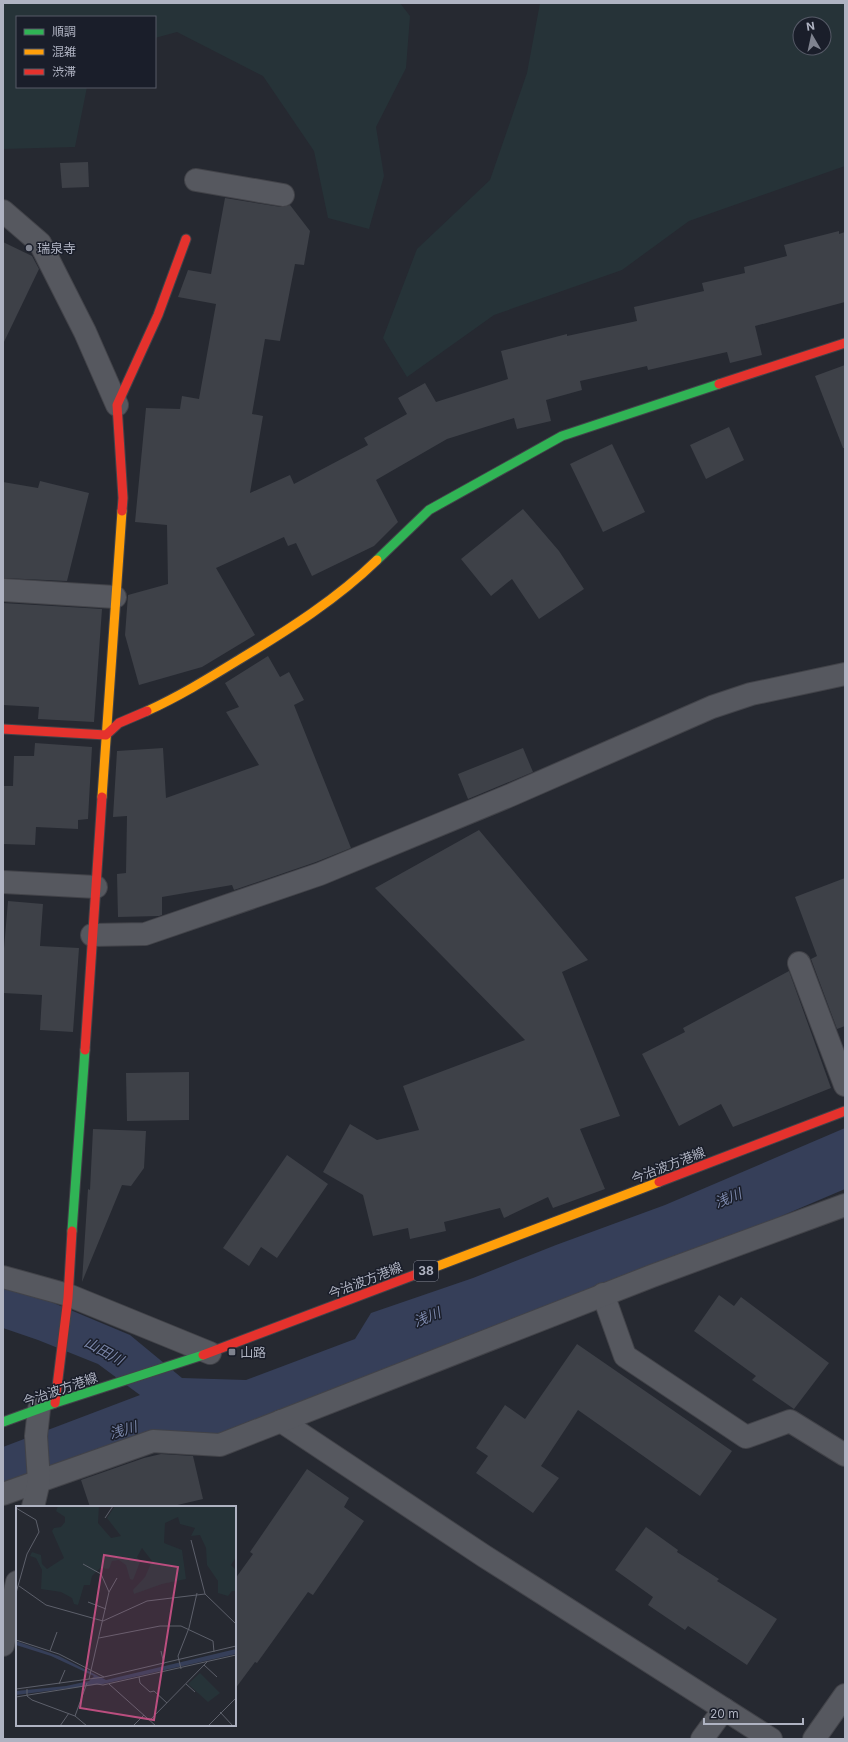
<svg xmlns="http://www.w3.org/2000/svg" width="848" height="1742" viewBox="0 0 848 1742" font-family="Inter,'Noto Sans JP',sans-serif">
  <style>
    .green { fill: #263338; fill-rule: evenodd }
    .water { fill: #363f59 }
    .building { fill: #3e4148 }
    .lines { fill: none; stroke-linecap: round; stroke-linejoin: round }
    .street-casing { stroke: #424349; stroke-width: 24 }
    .fast-casing { stroke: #424349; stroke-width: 11 }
    .slow-casing { stroke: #424349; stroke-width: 11 }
    .jam-casing { stroke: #424349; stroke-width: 11 }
    .street { stroke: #56585f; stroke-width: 22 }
    .fast { stroke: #30b455; stroke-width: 9 }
    .slow { stroke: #ff9f0a; stroke-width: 9 }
    .jam { stroke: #e5322d; stroke-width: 9 }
    .poi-dot { fill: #7f838f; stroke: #1a1e2a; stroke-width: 1.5 }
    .labels { text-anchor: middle; stroke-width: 3; stroke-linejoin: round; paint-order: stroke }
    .shield { fill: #1a1e2a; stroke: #828694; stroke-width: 1 }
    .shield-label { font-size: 12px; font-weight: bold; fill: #afb3c2 }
    .poi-label { font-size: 13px; fill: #afb3c2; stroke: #1a1e2a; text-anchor: start }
    .street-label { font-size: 13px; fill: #afb3c2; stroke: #1a1e2a }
    .water-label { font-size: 14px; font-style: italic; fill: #7a86a9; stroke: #1a1e2a }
    .inset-road { fill: none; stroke: #5d606b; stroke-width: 1 }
    .view { fill: #bb4e7f; fill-opacity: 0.15; stroke: #bb4e7f; stroke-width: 2 }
    .inset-edge { fill: none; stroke: #afb3c2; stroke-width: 2 }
  </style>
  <rect width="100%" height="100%" fill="#262931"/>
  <!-- green -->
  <g class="green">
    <path d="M 3,3 L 400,3 L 410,16 L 406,68 L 376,127 L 384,176 L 369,229 L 328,218 L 314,151 L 263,76 L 177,32 L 155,38 L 155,17 L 17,17 L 17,87 L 87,87 L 75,147 L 3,149 Z"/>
    <path d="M 540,3 L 845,3 L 845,166 L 689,221 L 622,270 L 494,315 L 407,377 L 383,338 L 417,249 L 490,180 L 527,73 ZM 800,24 L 824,24 L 824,48 L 800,48 Z"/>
  </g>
  <!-- water -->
  <path class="water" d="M 845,1128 L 845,1189 L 751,1229 L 211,1438 L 3,1485 L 3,1447 L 140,1395 L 98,1364 L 38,1340 L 3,1328 L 3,1286 L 25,1291 L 130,1335 L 182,1378 L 246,1380 L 355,1339 L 371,1313 L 473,1278 L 556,1245 L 665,1205 Z"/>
  <!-- building -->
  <g class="building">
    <path d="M 88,162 L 89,187 L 62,188 L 60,163 Z"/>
    <path d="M 225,198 L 281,207 L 290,205 L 310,231 L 304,265 L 295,264 L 280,341 L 265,339 L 252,414 L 263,416 L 250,493 L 290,475 L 294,484 L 368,445 L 364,438 L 407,414 L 398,398 L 425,383 L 436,402 L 508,379 L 501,351 L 567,334 L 567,336 L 637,321 L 634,307 L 704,291 L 702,283 L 745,273 L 744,267 L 787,256 L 784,245 L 839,231 L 839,234 L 845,232 L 845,302 L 755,326 L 762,355 L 730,363 L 727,352 L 648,370 L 647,366 L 580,381 L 582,390 L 546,400 L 551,421 L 517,429 L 514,418 L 447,439 L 376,480 L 398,522 L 374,546 L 312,576 L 296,543 L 288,546 L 284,537 L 216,568 L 255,635 L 202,667 L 139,685 L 125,635 L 128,595 L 168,584 L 167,525 L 135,522 L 146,408 L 180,409 L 182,396 L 199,399 L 216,304 L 178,297 L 188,270 L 211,274 Z"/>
    <path d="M 3,242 L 32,256 L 39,269 L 3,344 Z"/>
    <path d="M 845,365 L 845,448 L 843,448 L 815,376 Z"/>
    <path d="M 729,427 L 744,460 L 706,479 L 690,445 Z"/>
    <path d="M 612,444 L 645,512 L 603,532 L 570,464 Z"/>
    <path d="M 40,481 L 89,493 L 67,581 L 3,578 L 3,482 L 38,488 Z"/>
    <path d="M 523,509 L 559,551 L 584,589 L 539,619 L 512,579 L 491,596 L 461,559 Z"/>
    <path d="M 3,603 L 102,609 L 94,722 L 38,719 L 39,707 L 3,705 Z"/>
    <path d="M 268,656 L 280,677 L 289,672 L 304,700 L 294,705 L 351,848 L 316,862 L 234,890 L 232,885 L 162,897 L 162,915 L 159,916 L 118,917 L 117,874 L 126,873 L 127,816 L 113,817 L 117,751 L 163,748 L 166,798 L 259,765 L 226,712 L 239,707 L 225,683 Z"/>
    <path d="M 35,743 L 92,747 L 88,819 L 78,820 L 78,829 L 36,827 L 35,845 L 3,844 L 3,786 L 13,786 L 14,756 L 34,756 Z"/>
    <path d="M 523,748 L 533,772 L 468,799 L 458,774 Z"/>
    <path d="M 479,830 L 588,960 L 562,972 L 620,1116 L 580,1129 L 605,1189 L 553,1208 L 548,1197 L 504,1218 L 500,1208 L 444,1222 L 446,1231 L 410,1239 L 408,1228 L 373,1236 L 363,1195 L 323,1172 L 350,1124 L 377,1140 L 419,1130 L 403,1086 L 525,1040 L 375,888 Z"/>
    <path d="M 845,878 L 845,1026 L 837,1029 L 811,959 L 817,956 L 795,897 Z"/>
    <path d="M 8,901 L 43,904 L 40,946 L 79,948 L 73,1032 L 40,1030 L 42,995 L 3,993 L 3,960 Z"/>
    <path d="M 789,971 L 831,1088 L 733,1127 L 721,1104 L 679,1126 L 642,1054 L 685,1032 L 683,1028 Z"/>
    <path d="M 189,1072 L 189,1120 L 127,1121 L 126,1073 Z"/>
    <path d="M 93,1129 L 146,1131 L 144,1168 L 131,1186 L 122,1185 L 82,1282 L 88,1189 L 90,1190 Z"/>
    <path d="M 287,1155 L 328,1184 L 277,1258 L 261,1247 L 249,1266 L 223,1248 Z"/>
    <path d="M 719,1295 L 734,1306 L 741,1297 L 829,1363 L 794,1409 L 752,1380 L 756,1376 L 694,1331 Z"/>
    <path d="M 577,1344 L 732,1451 L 700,1496 L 578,1410 L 541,1466 L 559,1478 L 533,1513 L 476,1473 L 488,1456 L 476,1448 L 505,1405 L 525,1419 Z"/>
    <path d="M 161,1454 L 193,1456 L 203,1499 L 169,1507 L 90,1507 L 81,1480 L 144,1458 Z"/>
    <path d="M 307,1469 L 349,1498 L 344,1507 L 364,1521 L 313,1595 L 308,1592 L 257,1663 L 255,1662 L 235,1689 L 235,1579 L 253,1554 L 250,1552 Z"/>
    <path d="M 646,1527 L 678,1550 L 677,1552 L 719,1579 L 717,1581 L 777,1619 L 747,1665 L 688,1626 L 685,1630 L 648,1605 L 653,1597 L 615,1570 Z"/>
  </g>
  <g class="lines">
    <!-- street casing -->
    <g class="street-casing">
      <g id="street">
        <path d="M 196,180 L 283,195"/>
        <path d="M 3,211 L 40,243 L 85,332 L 117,405"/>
        <path d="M 3,590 L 115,597"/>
        <path d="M 3,882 L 96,887"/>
        <path d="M 92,935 L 145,934 L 320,874 L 511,795 L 712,707 L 751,694 L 845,674"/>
        <path d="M 799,963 L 845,1085"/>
        <path d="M 3,1277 L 68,1295 L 210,1353"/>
        <path d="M 603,1294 L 625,1356 L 746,1437 L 790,1421 L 845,1455"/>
        <path d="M 281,1421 L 484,1556 L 771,1739"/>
        <path d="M 3,1494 L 153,1441 L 220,1445 L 652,1276 L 845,1205"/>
        <path d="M 33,1507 L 39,1481 L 36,1436 L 39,1409"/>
        <path d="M 3,1645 L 17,1582"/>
        <path d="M 702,1739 L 724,1709"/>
        <path d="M 814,1739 L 845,1695"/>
      </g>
    </g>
    <!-- fast casing -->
    <g class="fast-casing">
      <g id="fast">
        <path d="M 377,560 L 429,510 L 562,436 L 719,384"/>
        <path d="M 72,1231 L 85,1050"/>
        <path d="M 3,1422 L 55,1403 L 203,1355"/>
      </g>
    </g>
    <!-- slow casing -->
    <g class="slow-casing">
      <g id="slow">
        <path d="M 147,711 C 180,696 209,678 240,659 C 288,630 337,599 377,560"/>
        <path d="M 102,797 L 122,511"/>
        <path d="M 430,1269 L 659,1182"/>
      </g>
    </g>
    <!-- jam casing -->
    <g class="jam-casing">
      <g id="jam">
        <path d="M 719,384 L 845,343"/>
        <path d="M 122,511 L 123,498 L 117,405 L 158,315 L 186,239"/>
        <path d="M 3,729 L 106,735 L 119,723 L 147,711"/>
        <path d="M 85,1050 L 102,797"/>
        <path d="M 659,1182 L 845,1111"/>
        <path d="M 203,1355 L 430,1269"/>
        <path d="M 55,1403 L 68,1298 L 72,1231"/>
      </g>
    </g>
    <!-- street -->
    <use href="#street" class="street"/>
    <!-- fast -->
    <use href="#fast" class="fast"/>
    <!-- slow -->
    <use href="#slow" class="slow"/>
    <!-- jam -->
    <use href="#jam" class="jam"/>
  </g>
  <!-- markers -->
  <g class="poi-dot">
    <circle cx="29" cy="248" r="4"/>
    <rect x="228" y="1348" width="8" height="8" rx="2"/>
  </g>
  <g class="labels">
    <!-- shield labels -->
    <rect class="shield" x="414" y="1261" width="24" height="20" rx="3"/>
    <g class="shield-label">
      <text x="426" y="1275">38</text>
    </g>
    <!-- poi labels -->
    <g class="poi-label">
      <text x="37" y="253">瑞泉寺</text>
      <text x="240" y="1357">山路</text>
    </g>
    <!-- street labels -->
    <g class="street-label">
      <text transform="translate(668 1165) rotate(-21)" y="5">今治波方港線</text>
      <text transform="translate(365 1280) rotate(-21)" y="5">今治波方港線</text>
      <text transform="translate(60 1389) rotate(-19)" y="5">今治波方港線</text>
    </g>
    <!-- water labels -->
    <g class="water-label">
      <text transform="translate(728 1198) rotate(-22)" y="5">浅川</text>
      <text transform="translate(427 1317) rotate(-22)" y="5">浅川</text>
      <text transform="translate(104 1351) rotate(29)" y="5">山田川</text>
      <text transform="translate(123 1430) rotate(-16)" y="5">浅川</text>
    </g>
  </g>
  <!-- overview -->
  <g transform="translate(16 1506)">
    <rect width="220" height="220" fill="#262931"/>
    <path d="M 42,0 L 83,0 L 82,17 L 95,32 L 105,30 L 91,12 L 99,0 L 220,0 L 220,51 L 215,59 L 220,64 L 220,85 L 216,85 L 212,90 L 202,87 L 202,75 L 191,59 L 190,42 L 184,29 L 175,30 L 179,22 L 164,18 L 162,11 L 149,17 L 148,37 L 166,44 L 170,73 L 146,78 L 118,88 L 117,84 L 129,71 L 136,55 L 126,42 L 121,51 L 124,56 L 117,74 L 114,73 L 110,59 L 103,54 L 96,55 L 93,63 L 84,62 L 76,70 L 74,79 L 68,79 L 62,99 L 58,98 L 56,92 L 45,86 L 25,83 L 26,64 L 20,52 L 14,50 L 16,46 L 25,49 L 26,58 L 31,63 L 48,52 L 36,25 L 38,22 L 45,21 L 49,16 L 49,11 L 40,5 ZM 184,167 L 204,187 L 192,196 L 172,178 Z" fill="#263338"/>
    <path d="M 0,135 L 43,150 L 90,174 L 220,143 L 220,148 L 87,178 L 0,189 L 0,185 L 50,180 L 73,175 L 78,170 L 35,150 L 0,139 Z" fill="#363f59"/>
    <path class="inset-road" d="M 0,2 L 20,14 L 23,26 L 11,48 L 0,87M 89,12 L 97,0M 175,34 L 189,88M 67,58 L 85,68 L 93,86M 3,80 L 30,99 L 87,115 L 131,95 L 189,88 L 220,118M 72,96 L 90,103M 83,132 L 144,120 L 165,120 L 197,135 L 198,146M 0,134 L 43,148 L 88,171M 34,145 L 41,126M 145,145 L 148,158M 188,159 L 201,171M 165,163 L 162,150 L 173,122 L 181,87M 123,171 L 124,177 L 134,186 L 138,185 L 151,197M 73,173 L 93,86 L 101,72M 43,178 L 49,164M 93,178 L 140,220M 170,178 L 179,186M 0,183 L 88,171 L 220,140M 11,183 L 11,190 L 16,194 L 59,210 L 71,220M 0,191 L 81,178 L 87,179 L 220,149M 204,206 L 217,220M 59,210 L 71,177M 134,214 L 191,156M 44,220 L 53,207M 117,220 L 128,209M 192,220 L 220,192"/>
    <path class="view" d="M 88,49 L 162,61 L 138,214 L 64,202 Z"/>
    <rect width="220" height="220" class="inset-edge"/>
  </g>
  <!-- border -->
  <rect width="848" height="1742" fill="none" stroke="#afb3c2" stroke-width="8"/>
  <!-- legend -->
  <rect x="16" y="16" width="140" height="72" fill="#1a1e2a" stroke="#565a67"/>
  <rect x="24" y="29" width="20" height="6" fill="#30b455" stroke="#565a67"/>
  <text x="52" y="36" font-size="12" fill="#afb3c2">順調</text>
  <rect x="24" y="49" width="20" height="6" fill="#ff9f0a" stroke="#565a67"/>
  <text x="52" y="56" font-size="12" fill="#afb3c2">混雑</text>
  <rect x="24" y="69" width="20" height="6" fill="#e5322d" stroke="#565a67"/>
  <text x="52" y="76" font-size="12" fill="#afb3c2">渋滞</text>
  <!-- north arrow -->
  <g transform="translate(812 36) rotate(351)"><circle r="19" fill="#1a1e2a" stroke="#565a67"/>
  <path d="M0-3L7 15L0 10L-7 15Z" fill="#7f838f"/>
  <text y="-6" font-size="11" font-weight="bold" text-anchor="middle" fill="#afb3c2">N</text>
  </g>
  <!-- scale -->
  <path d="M704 1718v6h99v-6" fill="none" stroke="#afb3c2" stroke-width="2"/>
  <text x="710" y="1718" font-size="12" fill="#afb3c2" stroke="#1a1e2a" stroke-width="3" paint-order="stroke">20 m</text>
</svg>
